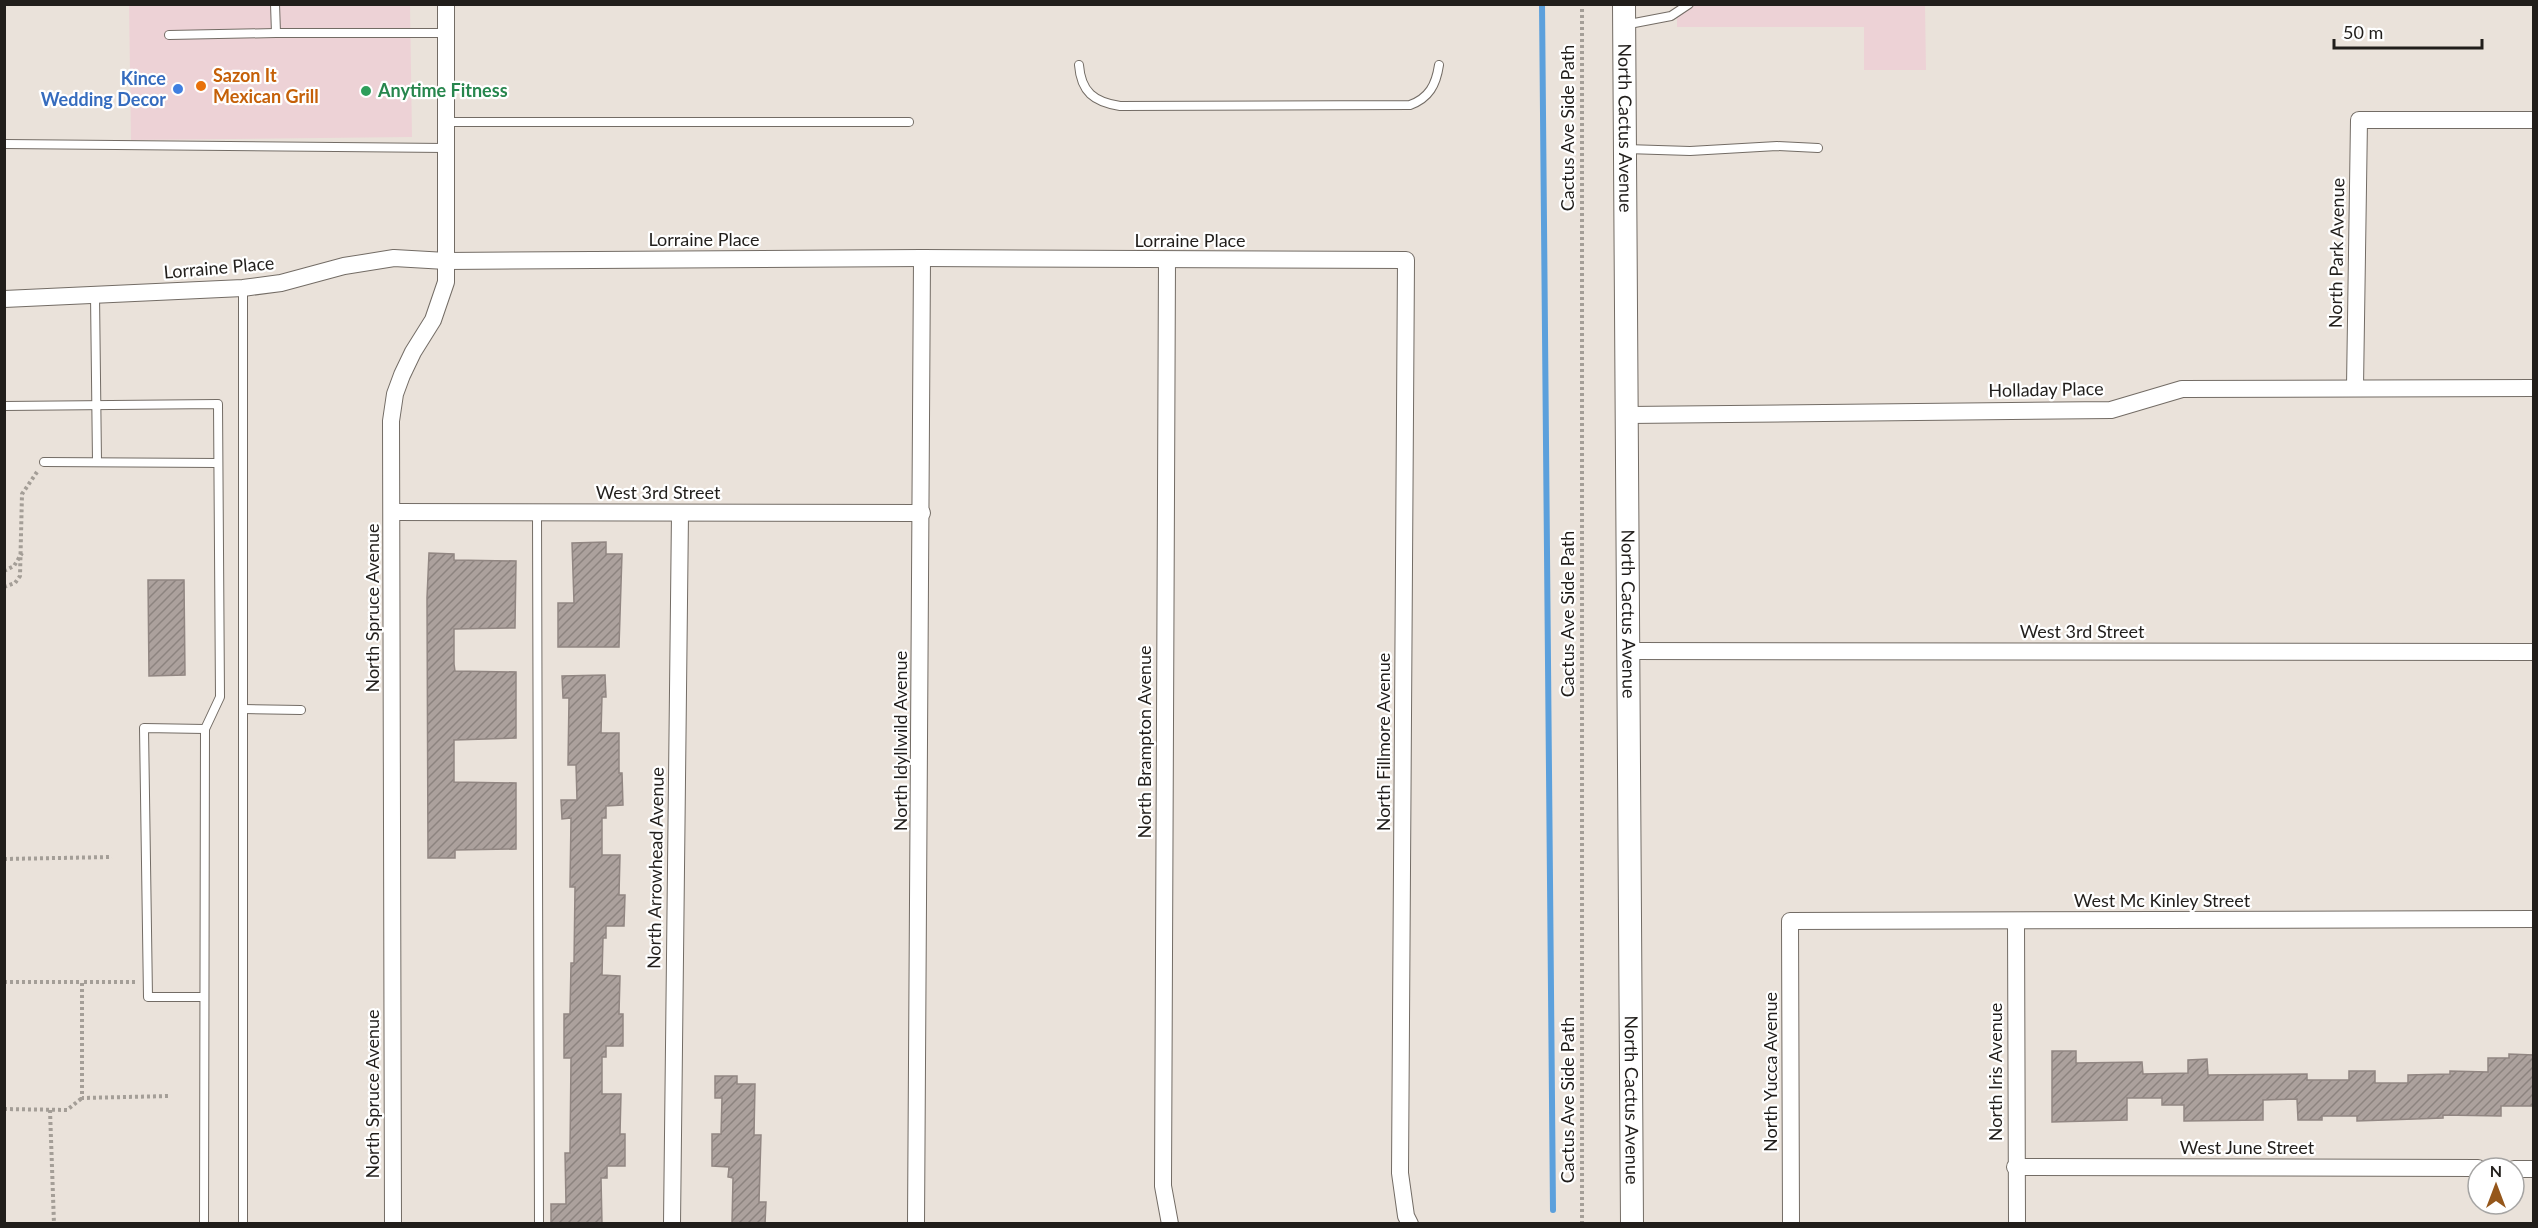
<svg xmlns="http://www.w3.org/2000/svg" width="2538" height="1228" viewBox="0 0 2538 1228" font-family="Lato,sans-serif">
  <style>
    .commercial { fill: #edd2d6 }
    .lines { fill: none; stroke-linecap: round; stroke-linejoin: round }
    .stream { stroke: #5ca0dc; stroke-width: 6 }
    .building { fill: url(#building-hatch); stroke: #918682; stroke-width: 1.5 }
    .lane-casing { stroke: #736c65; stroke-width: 10 }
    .street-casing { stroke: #736c65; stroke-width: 18 }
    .secondary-casing { stroke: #736c65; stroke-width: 24 }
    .path { stroke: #a49e97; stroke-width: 4; stroke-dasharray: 3 3; stroke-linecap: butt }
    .lane { stroke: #fff; stroke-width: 8 }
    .street { stroke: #fff; stroke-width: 16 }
    .secondary { stroke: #fff; stroke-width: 22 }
    .food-dot { fill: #e8710a; stroke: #fff; stroke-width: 2 }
    .shop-dot { fill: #3f7fe0; stroke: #fff; stroke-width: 2 }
    .leisure-dot { fill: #2e9e5b; stroke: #fff; stroke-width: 2 }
    .labels { text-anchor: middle; stroke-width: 4.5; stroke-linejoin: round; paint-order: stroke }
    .food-label { font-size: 18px; font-weight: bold; fill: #c56008; stroke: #fff; text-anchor: start }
    .shop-label { font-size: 18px; font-weight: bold; fill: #366cbe; stroke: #fff; text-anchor: end }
    .leisure-label { font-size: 18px; font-weight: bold; fill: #27864d; stroke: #fff; text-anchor: start }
    .street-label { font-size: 18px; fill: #211e1b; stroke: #fff }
  </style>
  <defs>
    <pattern id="building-hatch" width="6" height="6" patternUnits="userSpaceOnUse" patternTransform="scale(1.5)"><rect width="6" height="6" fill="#aca19d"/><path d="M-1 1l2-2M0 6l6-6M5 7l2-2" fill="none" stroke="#8c837f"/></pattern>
  </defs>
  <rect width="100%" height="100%" fill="#eae2da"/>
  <!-- commercial -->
  <g class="commercial">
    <path d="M 129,5 L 410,5 L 412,137 L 131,140 Z"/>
    <path d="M 1677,5 L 1925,5 L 1926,70 L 1864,70 L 1864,27 L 1677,27 Z"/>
  </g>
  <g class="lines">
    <!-- stream -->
    <path class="stream" d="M 1542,4 L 1553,1210"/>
  </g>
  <!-- building -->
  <g class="building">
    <path d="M 606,542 L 606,554 L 622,554 L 619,647 L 558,647 L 558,603 L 574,603 L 572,543 Z"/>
    <path d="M 429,553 L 454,554 L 454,560 L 516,561 L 515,628 L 454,629 L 454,664 L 455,671 L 516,672 L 516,738 L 454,740 L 454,782 L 516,783 L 516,849 L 455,850 L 455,858 L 428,858 L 427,598 Z"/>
    <path d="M 148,580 L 184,580 L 185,675 L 149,676 Z"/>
    <path d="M 605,675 L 606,697 L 602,697 L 601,733 L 619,733 L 619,773 L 622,773 L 623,805 L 606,806 L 606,818 L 602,818 L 602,855 L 620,855 L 619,895 L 625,895 L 624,926 L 606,926 L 606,938 L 603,938 L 602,975 L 620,976 L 619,1014 L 623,1014 L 623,1046 L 606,1046 L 606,1057 L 602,1057 L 602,1094 L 621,1094 L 620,1134 L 625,1134 L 625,1166 L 607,1166 L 607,1178 L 601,1178 L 602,1224 L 551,1224 L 551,1204 L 566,1204 L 565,1153 L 570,1153 L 571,1058 L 564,1058 L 564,1014 L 570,1014 L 571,963 L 574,963 L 575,887 L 570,887 L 571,818 L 562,819 L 561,800 L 577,800 L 576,765 L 568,765 L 569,698 L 563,698 L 562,676 Z"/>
    <path d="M 2052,1051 L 2076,1051 L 2076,1063 L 2142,1062 L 2143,1074 L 2188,1073 L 2188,1060 L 2207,1059 L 2208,1075 L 2307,1074 L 2307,1080 L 2349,1080 L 2349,1071 L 2375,1071 L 2375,1083 L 2408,1083 L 2408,1075 L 2450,1074 L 2450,1071 L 2488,1072 L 2488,1058 L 2509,1058 L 2509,1054 L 2534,1055 L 2534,1106 L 2501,1106 L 2501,1116 L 2443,1115 L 2443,1118 L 2357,1121 L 2357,1116 L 2322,1116 L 2322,1120 L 2298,1120 L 2297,1099 L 2263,1100 L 2263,1120 L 2184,1121 L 2184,1105 L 2162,1105 L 2162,1098 L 2127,1098 L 2127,1120 L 2052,1122 Z"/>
    <path d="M 715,1076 L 737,1076 L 737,1084 L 755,1084 L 754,1135 L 761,1135 L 759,1202 L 766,1202 L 765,1224 L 732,1224 L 733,1178 L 728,1177 L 729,1167 L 712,1166 L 712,1134 L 721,1134 L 722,1098 L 715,1098 Z"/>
  </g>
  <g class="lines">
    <!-- lane casing -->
    <g class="lane-casing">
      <g id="lane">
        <path d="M 275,4 L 276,33 L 446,33"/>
        <path d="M 1624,25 L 1671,16 L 1689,4"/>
        <path d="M 169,35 L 276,33"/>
        <path d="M 1079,65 C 1081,92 1094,102 1120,106 L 1410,105 C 1429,98 1436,85 1439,65"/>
        <path d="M 446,122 L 909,122"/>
        <path d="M 4,144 L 446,148"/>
        <path d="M 1626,149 L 1690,151 L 1777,146 L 1818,148"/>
        <path d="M 95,295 L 97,462"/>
        <path d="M 4,406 L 218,404 L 220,697 L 205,729 L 204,1224"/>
        <path d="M 44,462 L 218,463"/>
        <path d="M 537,513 L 539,1224"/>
        <path d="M 244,709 L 301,710"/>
        <path d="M 204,997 L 148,997 L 144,728 L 205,729"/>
        <path d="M 243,1224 L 243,288"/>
      </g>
    </g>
    <!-- street casing -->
    <g class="street-casing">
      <g id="street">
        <path d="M 1167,260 L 1163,1186 L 1170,1224"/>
        <path d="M 4,299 L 243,288 L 281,283 L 344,266 L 394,258 L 446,261 L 922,258 L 1406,260 L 1400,1173 L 1406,1216 L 1410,1224"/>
        <path d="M 2355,387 L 2359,120 L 2534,120"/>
        <path d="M 1628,415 L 2111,410 L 2182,389 L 2534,388"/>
        <path d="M 393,512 L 922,513"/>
        <path d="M 1630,651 L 2534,652"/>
        <path d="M 2016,921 L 2017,1224"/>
        <path d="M 2015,1167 L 2478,1168"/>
        <path d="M 2514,1169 L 2534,1169"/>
        <path d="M 393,1224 L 391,421 L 395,394 L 402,375 L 413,352 L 433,320 L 446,282 L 446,4"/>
        <path d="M 672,1224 L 680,513"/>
        <path d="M 916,1224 L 922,258"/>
        <path d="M 1791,1224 L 1790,921 L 2534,919"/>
      </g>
    </g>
    <!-- secondary casing -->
    <g class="secondary-casing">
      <g id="secondary">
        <path id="s1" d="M 1624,4 L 1632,1224"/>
      </g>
    </g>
    <!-- path -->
    <g class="path">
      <path d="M 4,571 L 14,566 L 22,553"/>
      <path d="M 4,587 L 15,583 L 20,576 L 22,494 L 37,472"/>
      <path d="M 4,859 L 112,857"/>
      <path d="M 4,982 L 82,982"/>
      <path d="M 135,982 L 82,982 L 82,1098 L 170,1096"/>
      <path d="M 4,1109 L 67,1110 L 82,1098"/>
      <path d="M 50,1110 L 54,1224"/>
      <path d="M 1582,1224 L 1582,4"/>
    </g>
    <!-- lane -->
    <use href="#lane" class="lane"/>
    <!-- street -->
    <use href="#street" class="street"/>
    <!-- secondary -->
    <use href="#secondary" class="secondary"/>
  </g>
  <!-- markers -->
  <circle class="food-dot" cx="201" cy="86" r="6"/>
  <circle class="shop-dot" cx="178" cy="89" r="6"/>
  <circle class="leisure-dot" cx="366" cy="91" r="6"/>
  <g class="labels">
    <!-- food labels -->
    <g class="food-label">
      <text x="213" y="82">Sazon It<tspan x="213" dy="21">Mexican Grill</tspan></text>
    </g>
    <!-- shop labels -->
    <g class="shop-label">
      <text x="166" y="85">Kince<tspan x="166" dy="21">Wedding Decor</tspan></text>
    </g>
    <!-- leisure labels -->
    <g class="leisure-label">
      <text x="378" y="97">Anytime Fitness</text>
    </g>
    <!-- street labels -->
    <g class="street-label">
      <text transform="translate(1568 128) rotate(-90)" y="6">Cactus Ave Side Path</text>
      <text dy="6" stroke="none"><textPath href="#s1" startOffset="124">North Cactus Avenue</textPath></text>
      <text x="704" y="246">Lorraine Place</text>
      <text x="1190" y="247">Lorraine Place</text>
      <text transform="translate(2337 253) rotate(-89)" y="6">North Park Avenue</text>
      <text transform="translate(219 268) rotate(-5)" y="6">Lorraine Place</text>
      <text transform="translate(2046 390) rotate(-1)" y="6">Holladay Place</text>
      <text x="658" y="499">West 3rd Street</text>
      <text transform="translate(373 608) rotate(-90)" y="6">North Spruce Avenue</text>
      <text transform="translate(1568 614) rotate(-90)" y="6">Cactus Ave Side Path</text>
      <text dy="6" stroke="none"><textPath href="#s1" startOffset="610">North Cactus Avenue</textPath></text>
      <text x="2082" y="638">West 3rd Street</text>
      <text transform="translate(901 741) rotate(-90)" y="6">North Idyllwild Avenue</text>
      <text transform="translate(1145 742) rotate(-90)" y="6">North Brampton Avenue</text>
      <text transform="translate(1384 742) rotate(-90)" y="6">North Fillmore Avenue</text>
      <text transform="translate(656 868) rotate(-89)" y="6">North Arrowhead Avenue</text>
      <text x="2162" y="907">West Mc Kinley Street</text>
      <text transform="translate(1771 1072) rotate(-90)" y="6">North Yucca Avenue</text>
      <text transform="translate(1996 1072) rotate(-90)" y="6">North Iris Avenue</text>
      <text transform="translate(373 1094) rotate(-90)" y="6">North Spruce Avenue</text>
      <text transform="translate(1568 1100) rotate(-90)" y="6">Cactus Ave Side Path</text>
      <text dy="6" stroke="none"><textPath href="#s1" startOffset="1096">North Cactus Avenue</textPath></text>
      <text x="2247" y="1154">West June Street</text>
    </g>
  </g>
  <!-- border -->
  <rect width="2538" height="1228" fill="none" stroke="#211e1b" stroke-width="12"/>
  <!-- north arrow -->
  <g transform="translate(2496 1186)"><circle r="28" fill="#ffffff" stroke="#a6a5a4" stroke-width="1.5"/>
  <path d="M0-4.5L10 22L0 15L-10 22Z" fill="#95571b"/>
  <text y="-9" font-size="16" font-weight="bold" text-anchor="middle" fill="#211e1b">N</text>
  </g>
  <!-- scale -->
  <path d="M2334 39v9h148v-9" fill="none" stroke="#211e1b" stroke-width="3"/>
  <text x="2343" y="39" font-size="18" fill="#211e1b" stroke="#ffffff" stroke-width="4.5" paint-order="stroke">50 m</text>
</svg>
